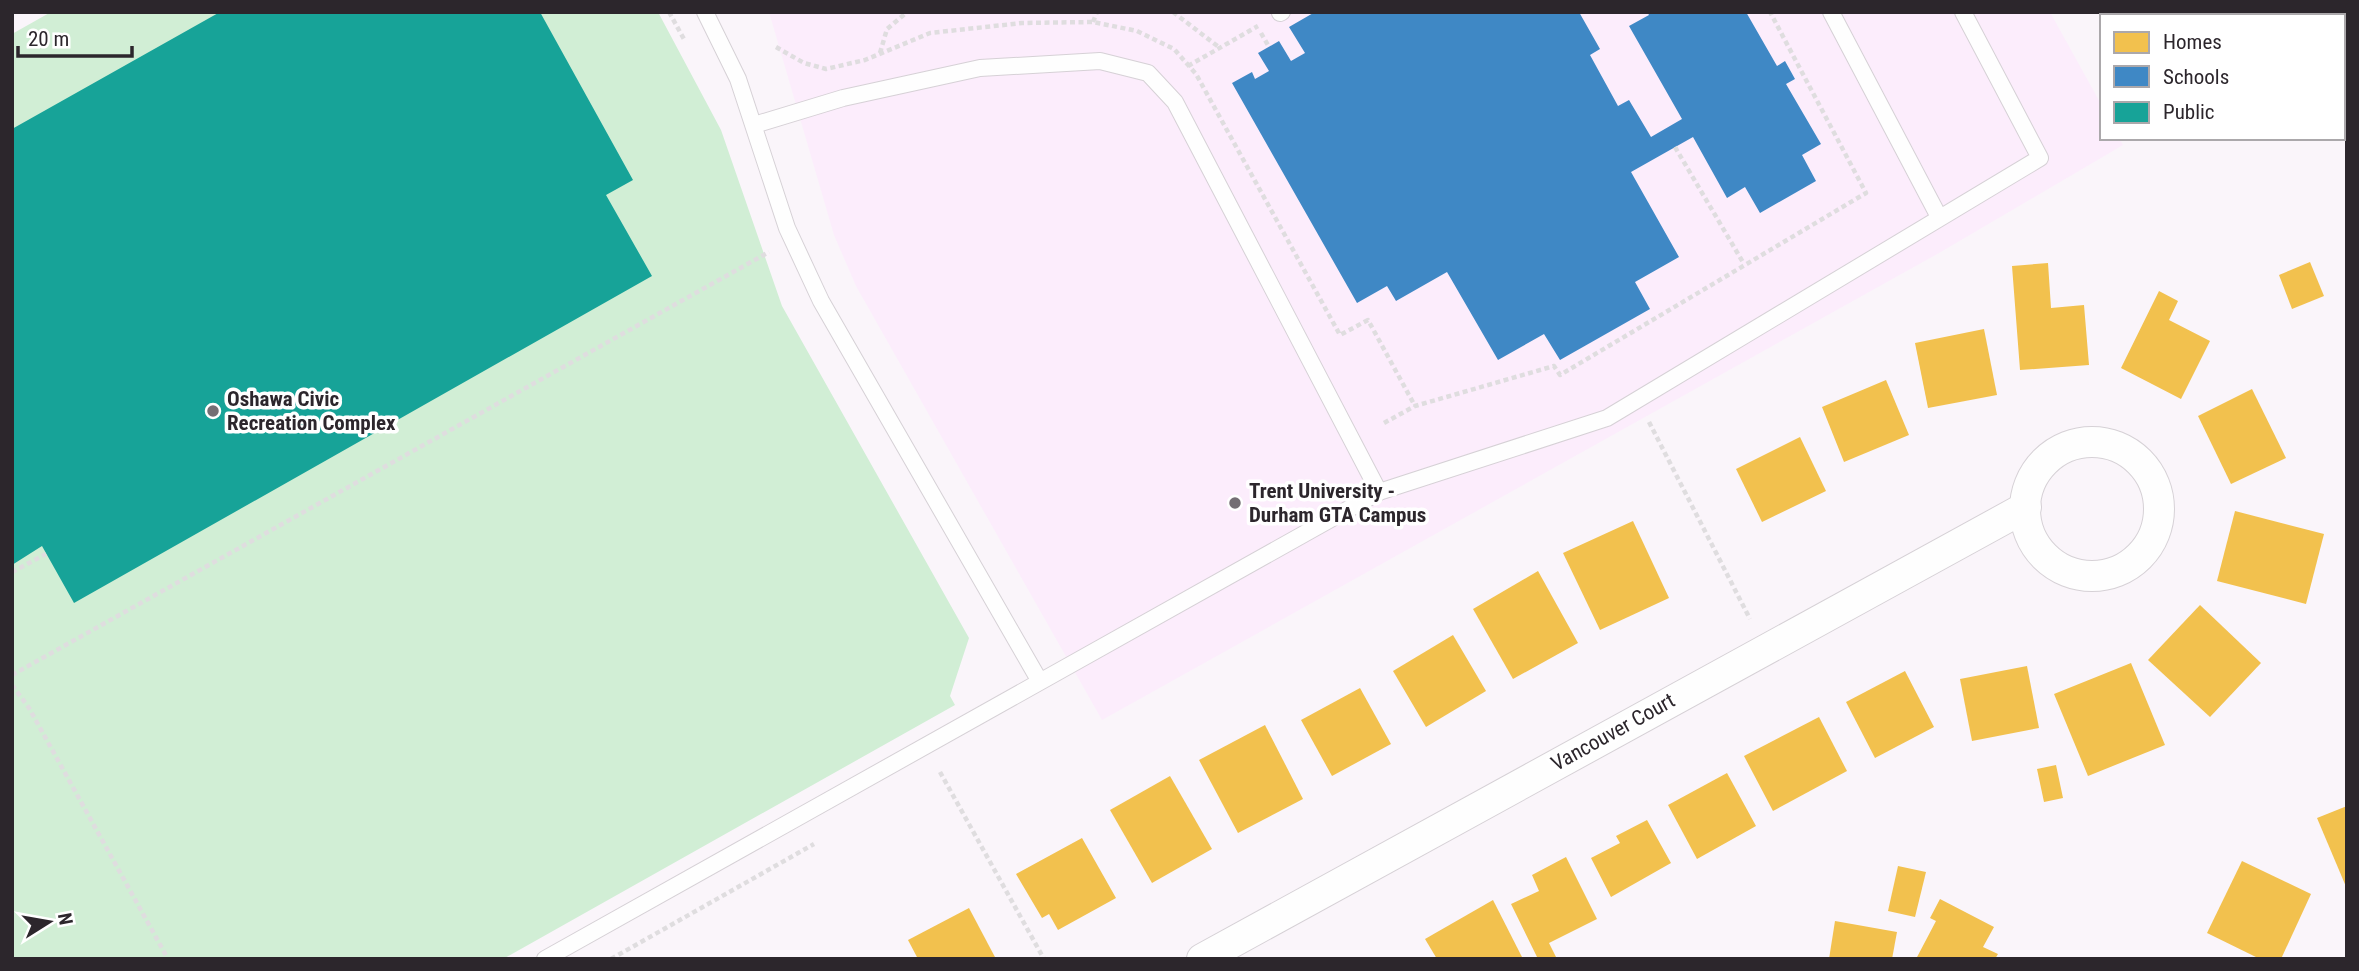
<svg xmlns="http://www.w3.org/2000/svg" width="2359" height="971" viewBox="0 0 2359 971" font-family="'Roboto Condensed',sans-serif">
  <style>
    .built { fill: #fcedfc }
    .green { fill: #d1eed5 }
    .homes { fill: #f2c14e }
    .schools { fill: #3f88c5 }
    .public { fill: #17a398 }
    .lines { fill: none; stroke-linecap: round; stroke-linejoin: round }
    .service-casing { stroke: #d6d1d6; stroke-width: 18 }
    .minor-casing { stroke: #d6d1d6; stroke-width: 32 }
    .path { stroke: #dfdddf; stroke-width: 4.5; stroke-dasharray: 5 3.5; stroke-linecap: butt }
    .service { stroke: #fefefe; stroke-width: 16 }
    .minor { stroke: #fefefe; stroke-width: 30 }
    .poi-dot { fill: #746e74; stroke: #fff; stroke-width: 2.5 }
    .labels { text-anchor: middle; stroke-width: 7; stroke-linejoin: round; paint-order: stroke }
    .poi-label { font-size: 21px; font-weight: bold; fill: #2c262c; stroke: #fff; text-anchor: start }
    .street-label { font-size: 21px; fill: #2c262c; stroke: #fff }
  </style>
  <rect width="100%" height="100%" fill="#faf5fa"/>
  <!-- built -->
  <path class="built" d="M 769,12 L 2050,12 L 2102,106 L 2102,138 L 2119,138 L 2123,145 L 1939,253 L 1102,720 L 856,286 L 834,235 Z"/>
  <!-- green -->
  <path class="green" d="M 51,12 L 658,12 L 721,130 L 782,306 L 969,638 L 950,696 L 955,705 L 503,959 L 12,959 L 12,34 Z"/>
  <!-- homes -->
  <g class="homes">
    <path d="M 2310,262 L 2324,296 L 2292,309 L 2279,275 Z"/>
    <path d="M 2048,263 L 2051,308 L 2084,305 L 2089,365 L 2020,370 L 2012,266 Z"/>
    <path d="M 2159,291 L 2178,301 L 2169,320 L 2210,341 L 2181,399 L 2121,368 Z"/>
    <path d="M 1984,329 L 1997,395 L 1928,408 L 1915,343 Z"/>
    <path d="M 1886,380 L 1909,435 L 1844,462 L 1822,407 Z"/>
    <path d="M 2252,389 L 2286,458 L 2231,484 L 2198,416 Z"/>
    <path d="M 1800,437 L 1826,491 L 1762,522 L 1736,469 Z"/>
    <path d="M 2235,511 L 2324,534 L 2306,604 L 2217,581 Z"/>
    <path d="M 1633,521 L 1669,598 L 1600,630 L 1563,553 Z"/>
    <path d="M 1538,571 L 1578,643 L 1513,679 L 1473,609 Z"/>
    <path d="M 2200,605 L 2261,663 L 2210,717 L 2148,660 Z"/>
    <path d="M 1453,635 L 1486,691 L 1426,727 L 1393,671 Z"/>
    <path d="M 2131,663 L 2165,745 L 2088,776 L 2054,694 Z"/>
    <path d="M 2027,666 L 2039,728 L 1972,741 L 1960,679 Z"/>
    <path d="M 1905,671 L 1934,727 L 1875,758 L 1846,702 Z"/>
    <path d="M 1360,688 L 1391,744 L 1332,776 L 1301,720 Z"/>
    <path d="M 1819,717 L 1847,771 L 1773,811 L 1744,756 Z"/>
    <path d="M 1265,725 L 1303,799 L 1238,833 L 1199,760 Z"/>
    <path d="M 2056,765 L 2063,798 L 2044,802 L 2037,769 Z"/>
    <path d="M 1727,773 L 1756,826 L 1697,859 L 1668,805 Z"/>
    <path d="M 1170,776 L 1212,849 L 1152,883 L 1110,810 Z"/>
    <path d="M 2347,806 L 2347,889 L 2317,818 Z"/>
    <path d="M 1647,820 L 1671,863 L 1611,897 L 1591,858 L 1620,843 L 1616,836 Z"/>
    <path d="M 1082,838 L 1116,898 L 1058,930 L 1049,914 L 1042,918 L 1016,874 Z"/>
    <path d="M 1566,857 L 1597,919 L 1549,943 L 1557,959 L 1538,959 L 1511,904 L 1539,891 L 1532,875 Z"/>
    <path d="M 2242,861 L 2311,894 L 2281,959 L 2260,959 L 2207,933 Z"/>
    <path d="M 1898,866 L 1926,872 L 1915,917 L 1888,911 Z"/>
    <path d="M 1940,899 L 1994,927 L 1983,947 L 1998,954 L 1995,959 L 1916,959 L 1936,921 L 1930,918 Z"/>
    <path d="M 1493,900 L 1523,959 L 1437,959 L 1425,939 Z"/>
    <path d="M 969,908 L 996,959 L 918,959 L 908,940 Z"/>
    <path d="M 1835,921 L 1897,932 L 1892,959 L 1829,959 Z"/>
  </g>
  <!-- schools -->
  <path class="schools" d="M 1315,12 L 1579,12 L 1600,49 L 1590,55 L 1618,106 L 1629,100 L 1651,137 L 1682,119 L 1629,26 L 1649,15 L 1647,12 L 1746,12 L 1777,66 L 1785,61 L 1795,79 L 1786,84 L 1821,144 L 1802,155 L 1816,181 L 1760,213 L 1745,187 L 1727,198 L 1693,137 L 1631,172 L 1679,257 L 1635,282 L 1650,309 L 1560,360 L 1544,334 L 1498,360 L 1447,272 L 1396,301 L 1387,286 L 1357,303 L 1232,83 L 1252,72 L 1255,79 L 1269,71 L 1258,53 L 1279,41 L 1291,61 L 1305,53 L 1289,27 Z"/>
  <!-- public -->
  <path class="public" d="M 220,12 L 540,12 L 633,180 L 606,195 L 652,276 L 74,603 L 42,546 L 12,565 L 12,129 Z"/>
  <g class="lines">
    <!-- service casing -->
    <g class="service-casing">
      <g id="service">
        <path d="M 705,12 L 738,79 L 787,228 L 821,301 L 1039,680"/>
        <path d="M 1831,12 L 1939,217"/>
        <path d="M 1280,13 L 1282,12"/>
        <path d="M 754,125 L 843,98 L 980,68 L 1100,61 L 1148,73 L 1175,102 L 1379,492"/>
        <path d="M 545,959 L 1379,492 L 1607,418 L 2040,158 L 1963,12"/>
      </g>
    </g>
    <!-- minor casing -->
    <g class="minor-casing">
      <g id="minor">
        <circle cx="2092" cy="509" r="67"/>
        <path d="M 1202,959 L 2026,507"/>
      </g>
    </g>
    <!-- path -->
    <g class="path">
      <path d="M 669,12 L 685,41"/>
      <path d="M 1173,12 L 1220,48"/>
      <path d="M 1093,22 L 1097,12"/>
      <path d="M 1261,33 L 1269,47"/>
      <path d="M 776,47 L 804,63 L 826,69 L 865,60 L 930,33 L 1022,23 L 1093,22 L 1137,31 L 1174,49 L 1196,74 L 1340,335 L 1368,320 L 1415,406"/>
      <path d="M 880,53 L 887,29 L 907,12"/>
      <path d="M 1188,66 L 1258,26"/>
      <path d="M 1675,147 L 1744,264"/>
      <path d="M 1649,422 L 1750,619"/>
      <path d="M 1384,423 L 1415,406 L 1554,366 L 1560,375 L 1866,193 L 1770,12"/>
      <path d="M 12,572 L 46,554"/>
      <path d="M 12,675 L 769,252"/>
      <path d="M 12,685 L 29,708 L 168,959"/>
      <path d="M 940,772 L 1044,959"/>
      <path d="M 611,959 L 814,844"/>
    </g>
    <!-- service -->
    <use href="#service" class="service"/>
    <!-- minor -->
    <use href="#minor" class="minor"/>
  </g>
  <!-- markers -->
  <g class="poi-dot">
    <circle cx="213" cy="411" r="7"/>
    <circle cx="1235" cy="503" r="7"/>
  </g>
  <g class="labels">
    <!-- poi labels -->
    <g class="poi-label">
      <text x="227" y="406">Oshawa Civic<tspan x="227" dy="24">Recreation Complex</tspan></text>
      <text x="1249" y="498">Trent University -<tspan x="1249" dy="24">Durham GTA Campus</tspan></text>
    </g>
    <!-- street labels -->
    <g class="street-label">
      <text transform="translate(1613 732) rotate(-29)" y="7">Vancouver Court</text>
    </g>
  </g>
  <!-- border -->
  <rect width="2359" height="971" fill="none" stroke="#2c262c" stroke-width="28"/>
  <!-- legend -->
  <rect x="2100" y="14" width="245" height="126" fill="#ffffff" stroke="#aba8ab" stroke-width="2"/>
  <rect x="2114" y="32" width="35" height="21" fill="#f2c14e" stroke="#aba8ab" stroke-width="2"/>
  <text x="2163" y="49" font-size="21" fill="#2c262c">Homes</text>
  <rect x="2114" y="66" width="35" height="21" fill="#3f88c5" stroke="#aba8ab" stroke-width="2"/>
  <text x="2163" y="84" font-size="21" fill="#2c262c">Schools</text>
  <rect x="2114" y="102" width="35" height="21" fill="#17a398" stroke="#aba8ab" stroke-width="2"/>
  <text x="2163" y="119" font-size="21" fill="#2c262c">Public</text>
  <!-- north arrow -->
  <g transform="translate(49 922) rotate(79)" stroke="#ffffff" stroke-width="5" paint-order="stroke">
  <path d="M0-5L12 26L0 18L-12 26Z" fill="#2c262c"/>
  <text y="-10" font-size="19" font-weight="bold" text-anchor="middle" fill="#2c262c">N</text>
  </g>
  <!-- scale -->
  <path d="M18 46v10h114v-10" fill="none" stroke="#2c262c" stroke-width="3.5"/>
  <text x="28" y="46" font-size="21" fill="#2c262c" stroke="#ffffff" stroke-width="5" paint-order="stroke">20 m</text>
</svg>
